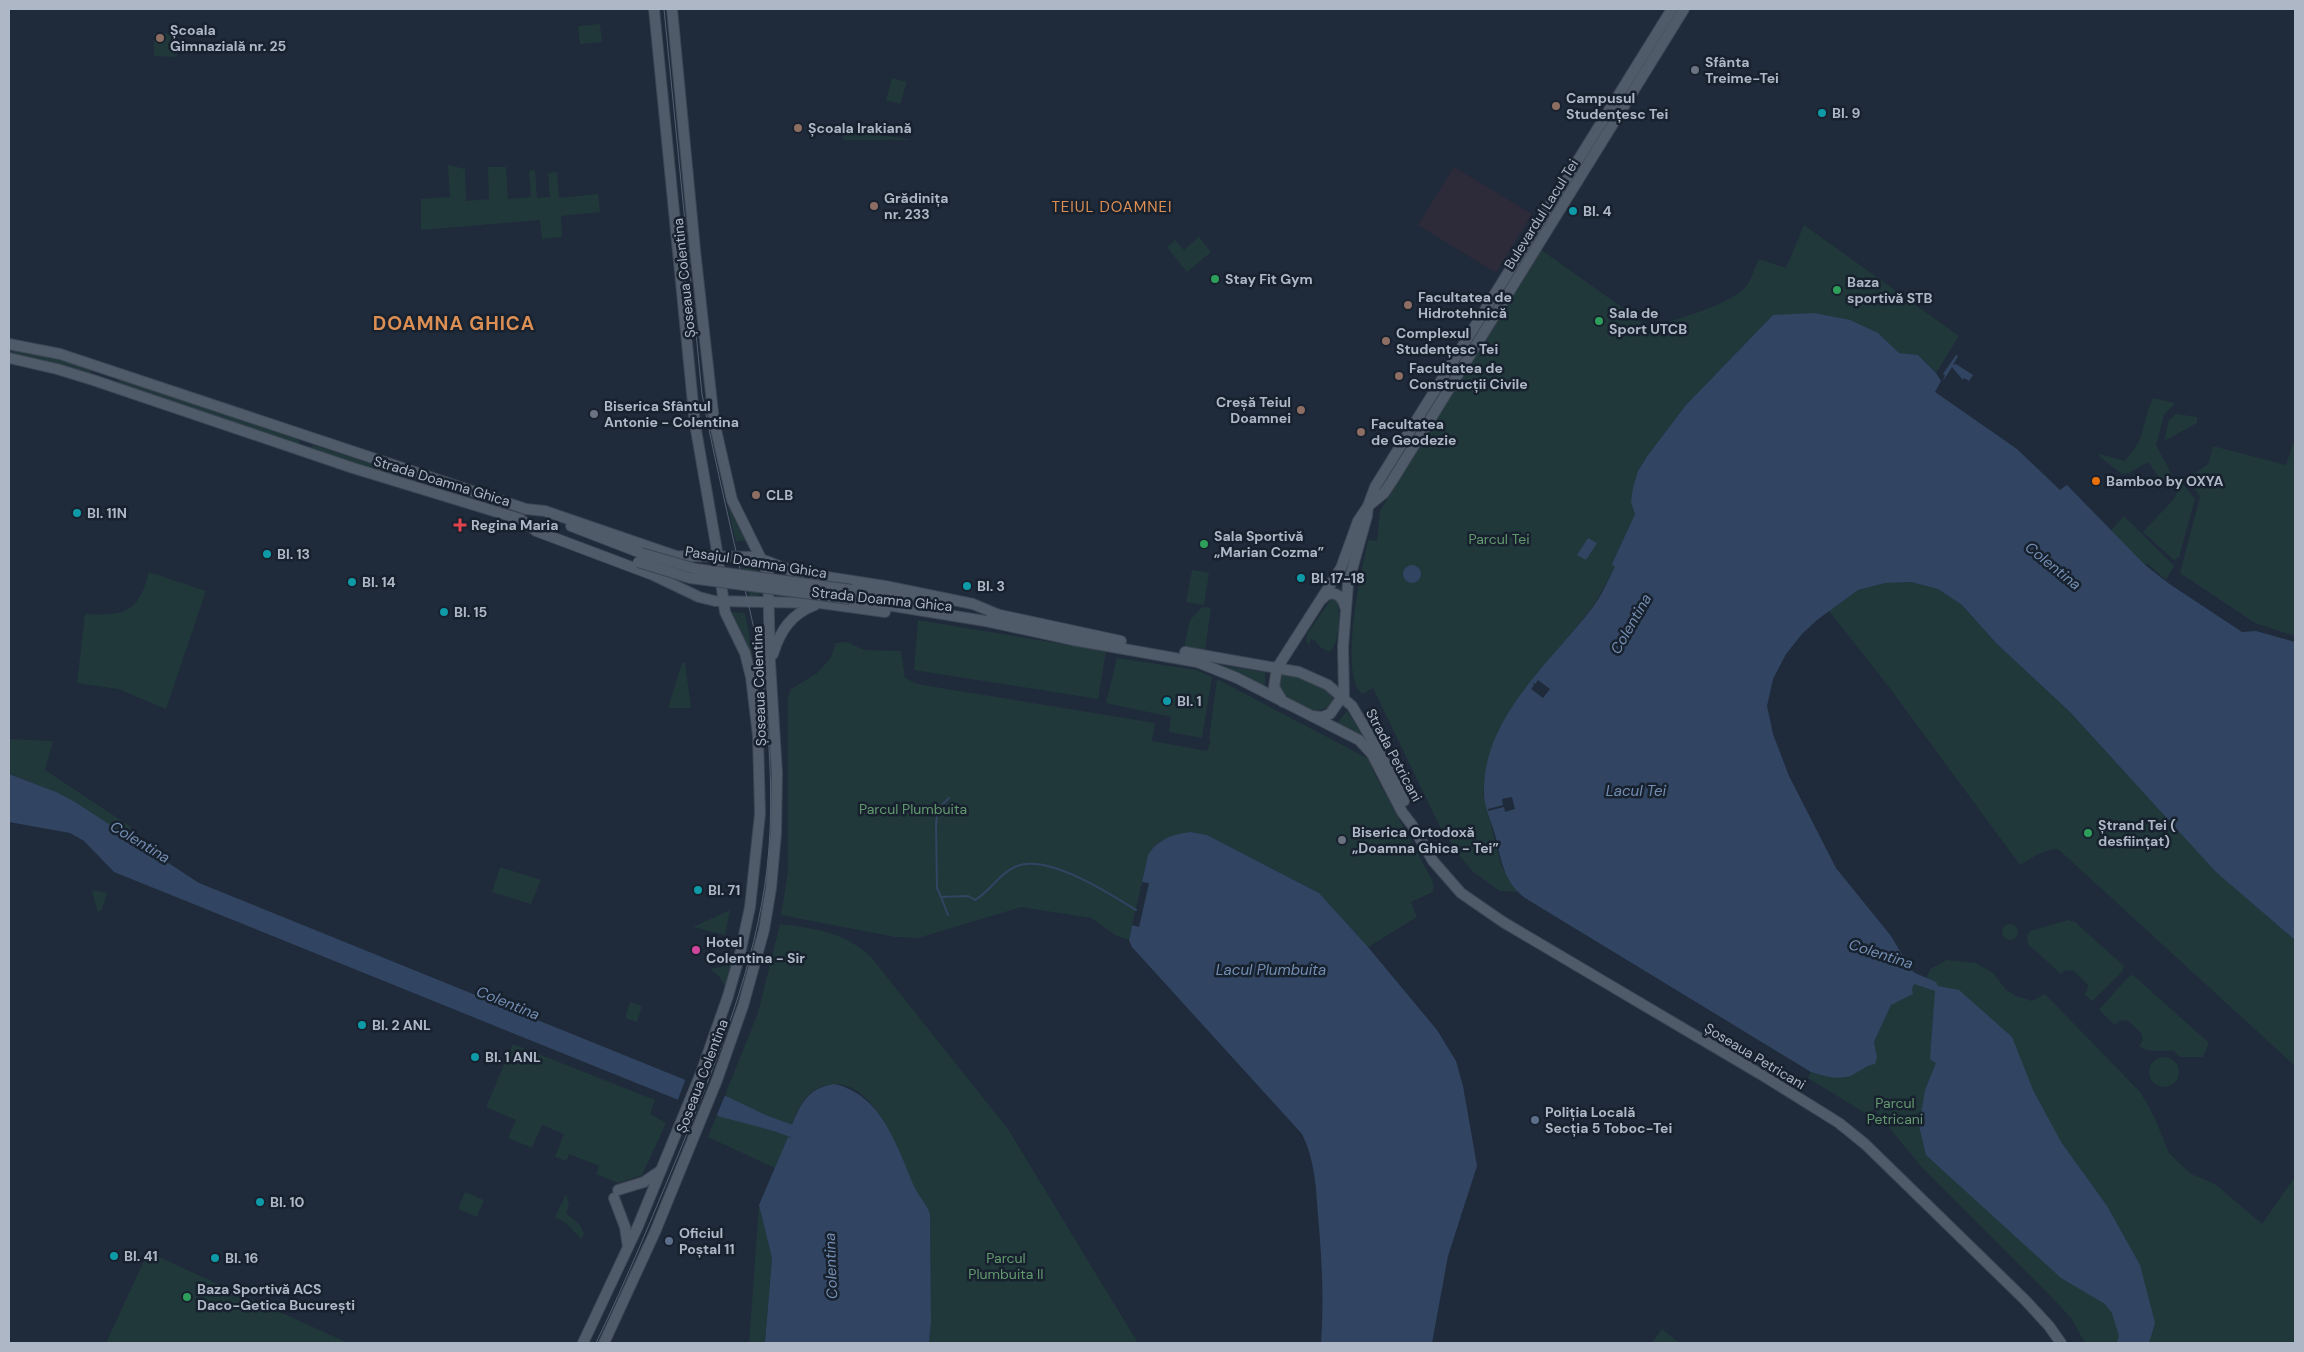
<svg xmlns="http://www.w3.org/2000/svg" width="2304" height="1352" viewBox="0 0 2304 1352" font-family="'DM Sans',sans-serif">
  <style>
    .medical { fill: #2d2b3a }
    .green { fill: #21383b }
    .water { fill: #314562 }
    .pier { fill: #1f2a3a }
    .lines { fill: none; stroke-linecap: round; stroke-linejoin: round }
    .stream { stroke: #314562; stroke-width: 2 }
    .river { stroke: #314562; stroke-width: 12 }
    .major-casing { stroke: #3c4553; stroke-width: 12 }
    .major { stroke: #505b6a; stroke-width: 10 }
    .tram { stroke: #546071; stroke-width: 1 }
    .major-bridge-casing { stroke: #3c4553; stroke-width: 12; stroke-linecap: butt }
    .major-bridge { stroke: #505b6a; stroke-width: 10 }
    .education-dot { fill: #8d6e63; stroke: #18212e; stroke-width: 2 }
    .worship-dot { fill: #6b7280; stroke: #18212e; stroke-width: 2 }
    .culture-dot { fill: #0f9aa8; stroke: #18212e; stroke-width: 2 }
    .leisure-dot { fill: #2e9e5b; stroke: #18212e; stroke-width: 2 }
    .food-dot { fill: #e8710a; stroke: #18212e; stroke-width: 2 }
    .health-dot { fill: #e0444e; stroke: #18212e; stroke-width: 2 }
    .hotel-dot { fill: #d1479c; stroke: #18212e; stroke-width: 2 }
    .service-dot { fill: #5c6f8a; stroke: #18212e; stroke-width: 2 }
    .labels { text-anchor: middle; stroke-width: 5; stroke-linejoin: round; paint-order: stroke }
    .poi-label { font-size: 14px; font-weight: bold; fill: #adb7c6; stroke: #18212e; text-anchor: start }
    .street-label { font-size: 14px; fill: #adb7c6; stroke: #18212e }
    .park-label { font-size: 14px; fill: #63996f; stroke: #18212e }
    .neighbourhood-label { font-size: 15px; letter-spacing: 1px; fill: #db8f54; stroke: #18212e }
    .water-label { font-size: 15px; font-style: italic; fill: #738eb2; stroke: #18212e }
    .district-label { font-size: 19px; font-weight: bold; letter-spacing: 1px; fill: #db8f54; stroke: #18212e }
  </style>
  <rect width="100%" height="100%" fill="#1f2a3a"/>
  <!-- medical -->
  <path class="medical" d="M 1454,167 L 1532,214 L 1496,273 L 1418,225 Z"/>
  <!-- green -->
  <g class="green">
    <path d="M 600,24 L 602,42 L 580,44 L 578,26 Z"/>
    <path d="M 154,33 L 177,34 L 177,57 L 154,56 Z"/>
    <path d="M 892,78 L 907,82 L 900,104 L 886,100 Z"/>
    <path d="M 842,128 L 912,140 L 843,140 Z"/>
    <path d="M 448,165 L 465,169 L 466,201 L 489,199 L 488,167 L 506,167 L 508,199 L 531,197 L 529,171 L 535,170 L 537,198 L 550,197 L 548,173 L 557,172 L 559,198 L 598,194 L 600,212 L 561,216 L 562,237 L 542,239 L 540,220 L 421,230 L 421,199 L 450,197 Z"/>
    <path d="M 1804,225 L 1959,336 L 1936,373 L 1918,355 L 1899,353 L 1878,333 L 1773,315 L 1686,405 L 1648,455 L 1638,471 L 1635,514 L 1612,564 L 1616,566 L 1594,605 L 1513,706 L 1483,792 L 1501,865 L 1518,892 L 1500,891 L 1473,872 L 1458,854 L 1438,823 L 1373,688 L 1362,694 C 1338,673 1362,569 1368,540 L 1377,541 L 1380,511 L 1540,249 L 1630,313 L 1648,328 C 1672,320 1733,305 1747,285 C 1752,278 1755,267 1759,259 L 1786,268 Z"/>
    <path d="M 1199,237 L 1211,252 L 1187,272 L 1167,247 L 1175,240 L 1184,250 Z"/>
    <path d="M 9,348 L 53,356 L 92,371 L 88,375 L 46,361 L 9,354 Z"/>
    <path d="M 121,379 L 298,439 L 300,443 L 298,445 L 117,383 Z"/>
    <path d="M 2153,398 L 2175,403 L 2164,415 L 2156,445 L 2172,475 L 2163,483 L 2148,462 L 2129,473 L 2122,474 L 2099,456 L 2100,454 L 2125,461 C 2129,454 2136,448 2139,441 C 2145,426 2146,412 2153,398 Z"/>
    <path d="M 2176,414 L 2197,417 L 2197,423 L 2164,441 L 2169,420 Z"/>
    <path d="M 2293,443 L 2295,443 L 2295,636 L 2255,623 L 2180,573 L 2200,497 L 2188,478 L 2208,464 L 2213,446 L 2286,465 Z"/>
    <path d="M 314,445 L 414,478 L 415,480 L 414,482 L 312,450 L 312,446 Z"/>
    <path d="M 2183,484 L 2195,499 L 2179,557 L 2174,560 L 2143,532 L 2172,501 Z"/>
    <path d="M 727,504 L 745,540 L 736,542 Z"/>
    <path d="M 2124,516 L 2174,566 L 2166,580 L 2148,564 L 2144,566 L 2111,530 Z"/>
    <path d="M 748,562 C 762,567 761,579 762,592 L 756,597 L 750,597 L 740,563 Z"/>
    <path d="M 1192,570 L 1209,573 L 1204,605 L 1186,602 Z"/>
    <path d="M 149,572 L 206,591 L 166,709 L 118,689 L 77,683 L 85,614 C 126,616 138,613 149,572 Z"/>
    <path d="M 1911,582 L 1938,589 L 1962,605 L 1996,643 L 2070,712 L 2216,871 L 2295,940 L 2295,1066 L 2058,849 C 2044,849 2032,858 2020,865 L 1889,687 L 1829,611 L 1858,590 L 1885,583 Z"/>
    <path d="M 1332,598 L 1336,599 C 1341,609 1340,646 1329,652 L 1320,647 L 1315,640 L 1311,639 L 1309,645 L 1306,641 L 1307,634 Z"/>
    <path d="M 1202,607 L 1211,608 L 1205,650 L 1184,648 L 1190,620 Z"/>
    <path d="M 732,612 L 745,613 L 753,657 Z"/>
    <path d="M 918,620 L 1106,651 L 1098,699 L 914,670 Z"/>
    <path d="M 847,642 L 864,650 L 901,651 L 905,678 L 917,684 L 1155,723 L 1152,741 L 1207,751 L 1211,740 L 1209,739 L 1217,679 L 1369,759 L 1373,771 L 1431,878 L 1434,886 L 1433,892 L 1411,902 L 1417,917 L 1368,947 L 1319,893 L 1207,835 L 1191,832 L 1160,841 L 1153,848 L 1146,864 L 1129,940 L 1115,935 L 1091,918 L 1021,907 L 918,938 L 895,937 L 781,915 L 788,871 L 788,697 L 791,689 L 816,674 L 830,659 L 836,643 Z"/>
    <path d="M 1117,658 L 1197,670 L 1212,677 L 1202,738 L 1169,732 L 1171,717 L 1106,703 Z"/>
    <path d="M 682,663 L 685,663 L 691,708 L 668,708 Z"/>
    <path d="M 1224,666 L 1265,672 L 1265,687 L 1224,667 Z"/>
    <path d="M 1282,675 C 1298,675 1327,684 1333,699 L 1332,704 C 1317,719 1285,703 1279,685 Z"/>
    <path d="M 1347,711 L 1366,741 L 1335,726 Z"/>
    <path d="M 9,739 L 53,741 L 45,770 L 131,827 L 127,838 C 90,811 53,788 9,774 Z"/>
    <path d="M 500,867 L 541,880 L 531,904 L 492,892 Z"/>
    <path d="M 94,890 L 107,893 L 102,909 L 98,912 L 92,891 Z"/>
    <path d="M 730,910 L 725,935 L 693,927 Z"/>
    <path d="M 2068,920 L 2075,922 L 2124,966 L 2122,972 L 2092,1001 L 2084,994 L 2087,991 L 2088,985 L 2073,970 L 2064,971 L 2061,974 L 2028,944 L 2027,935 L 2030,931 Z"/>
    <circle cx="2010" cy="932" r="8"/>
    <path d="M 780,924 C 816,929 843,931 871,957 L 1008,1129 L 1138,1343 L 929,1343 L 931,1322 L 930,1214 C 927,1205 921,1199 916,1191 C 900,1160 876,1076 829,1085 C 807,1088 799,1106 792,1125 L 795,1127 L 791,1138 L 788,1137 L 775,1168 L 708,1137 L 758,1013 Z"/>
    <path d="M 1947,960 L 1976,963 L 1993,973 L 2006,990 L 2016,996 L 2032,1001 L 2045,994 L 2141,1093 L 2154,1116 L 2169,1153 L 2191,1174 L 2215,1184 L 2262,1224 L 2295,1177 L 2295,1343 L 2085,1343 L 2071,1318 L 2044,1289 L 1919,1164 L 1874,1109 L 1868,1115 L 1808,1078 L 1811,1072 C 1843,1082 1852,1077 1877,1057 L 1874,1042 L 1891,1005 L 1913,994 L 1911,989 L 1914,983 L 1923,987 L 1930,969 Z"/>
    <path d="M 731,965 L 725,986 L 719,976 L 710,969 Z"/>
    <path d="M 2133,975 L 2209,1043 L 2203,1057 L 2180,1057 L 2174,1051 C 2161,1049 2150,1054 2139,1046 L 2143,1040 L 2141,1033 L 2127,1020 L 2119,1021 L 2115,1025 L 2099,1010 L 2129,976 Z"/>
    <path d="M 630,1002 L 642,1006 L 637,1022 L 625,1018 Z"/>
    <path d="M 513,1044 L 655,1100 L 650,1114 L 666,1123 L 642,1175 L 618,1183 L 596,1174 L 599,1166 L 569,1154 L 566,1161 L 555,1157 L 564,1134 L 542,1125 L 532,1148 L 508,1138 L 516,1120 L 486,1107 Z"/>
    <circle cx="2164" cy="1072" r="15"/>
    <path d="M 465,1192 L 484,1200 L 477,1217 L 458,1209 Z"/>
    <path d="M 566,1194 L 569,1204 L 566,1213 L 580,1225 L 584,1234 L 581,1239 L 566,1223 L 555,1217 Z"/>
    <path d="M 759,1205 L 772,1258 L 765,1343 L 749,1343 Z"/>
    <path d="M 148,1252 L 348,1343 L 106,1343 Z"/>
    <path d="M 1662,1329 L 1679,1343 L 1652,1343 Z"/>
  </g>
  <!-- water -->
  <g class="water">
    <path d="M 1814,313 L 1850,320 L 1878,333 L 1899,353 L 1918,355 L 1936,373 L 1941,381 L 1935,392 L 2017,449 L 2060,490 L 2067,485 L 2145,565 L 2168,583 L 2242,632 L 2256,631 L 2295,642 L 2295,940 L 2216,872 L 2070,712 L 1996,643 L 1962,605 L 1938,589 L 1911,582 L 1885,583 L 1858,590 L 1817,620 L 1802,634 L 1786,654 L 1773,679 L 1767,706 L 1773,734 L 1789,776 L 1836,868 L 1891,936 L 1904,958 L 1906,965 L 1915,973 L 1936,982 L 1938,986 L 1959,990 L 2012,1037 L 2033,1090 L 2061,1142 L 2107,1206 L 2140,1265 L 2155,1323 L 2149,1343 L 2117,1343 L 2119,1336 L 2112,1313 L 2105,1304 L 2061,1278 L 1926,1155 L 1919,1126 L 1925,1090 L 1936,1063 L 1930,1059 L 1935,991 L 1914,984 L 1912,989 L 1913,994 L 1891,1005 L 1874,1042 L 1877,1057 L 1875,1064 C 1865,1065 1860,1072 1850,1076 C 1836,1080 1824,1076 1811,1072 L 1525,898 C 1505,883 1501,861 1496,838 C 1492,823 1483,805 1484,790 C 1484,716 1552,661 1593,607 C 1602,595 1608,580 1615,567 L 1612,564 L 1635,514 L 1631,502 L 1633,488 L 1638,471 L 1648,455 L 1686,405 L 1773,315 Z"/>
    <path d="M 1956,355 L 1958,356 L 1953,365 L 1956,364 L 1973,375 L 1969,381 L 1964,378 L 1963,380 L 1952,367 L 1943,381 L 1945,375 L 1943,374 Z"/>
    <path d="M 1588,538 L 1597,543 L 1586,560 L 1577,555 Z"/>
    <circle cx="1412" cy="574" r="9"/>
    <path d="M 9,774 L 56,792 L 75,802 L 199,883 L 730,1098 L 778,1121 L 774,1131 L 721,1117 L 676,1099 L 114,872 L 84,841 L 70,833 L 9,822 Z"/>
    <path d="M 1191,832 L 1207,835 L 1319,893 L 1368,947 L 1437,1030 L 1456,1061 L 1463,1086 L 1477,1166 L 1448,1256 L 1432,1343 L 1321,1343 C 1324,1299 1322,1260 1318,1216 C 1316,1188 1315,1160 1302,1134 L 1132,947 L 1129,940 L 1148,855 C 1158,839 1173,834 1191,832 Z"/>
    <path d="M 834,1084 C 882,1094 897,1147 915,1188 C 919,1197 927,1204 930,1214 L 931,1322 L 929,1343 L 765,1343 L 772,1258 L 759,1205 L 788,1137 L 791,1138 L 795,1127 L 792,1125 C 801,1103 808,1088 834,1084 Z"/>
  </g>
  <!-- pier -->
  <g class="pier">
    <path d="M 1538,680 L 1550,689 L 1543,698 L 1531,689 L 1534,685 L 1532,682 L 1535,684 Z"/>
    <path d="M 1512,797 L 1515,809 L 1505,812 L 1504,807 L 1488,811 L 1488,809 L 1503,805 L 1502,799 Z"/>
    <path d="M 1142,882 L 1149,883 L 1139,927 L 1132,925 Z"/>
    <path d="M 686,1078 L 726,1093 L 716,1117 L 677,1102 Z"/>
  </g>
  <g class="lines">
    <!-- stream -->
    <g class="stream">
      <path d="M 949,798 L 938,809 L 936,824 L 937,888 L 941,897 L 968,896 L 975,900 C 991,891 999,873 1017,866 C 1048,854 1109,893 1136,910"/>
      <path d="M 941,897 L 948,915"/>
    </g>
    <!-- river -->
    <path class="river" d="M 761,1120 L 800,1134 L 807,1139"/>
    <!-- major casing -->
    <g class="major-casing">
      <g id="major">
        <path d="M 9,344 L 60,354 L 526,509 L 545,511 L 676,556 L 756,557 L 795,572 L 885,586 L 973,604 L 997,614"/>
        <path d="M 9,358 L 57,369 L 93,380 L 353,468 L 520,519 L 536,531 L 653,575 L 699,597 L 715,601 L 820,603 L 885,612"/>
        <path d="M 571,526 L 641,553"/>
        <path d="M 852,590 L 930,602"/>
        <path d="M 850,599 L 985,621 L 1073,640 L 1197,662 L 1237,678 L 1359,740 L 1372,754 L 1402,812 L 1412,825 L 1433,861 L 1461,893 L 1503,922 L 1762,1075 L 1839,1123 L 1865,1144 L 2025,1300 L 2049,1326 L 2061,1343"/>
        <path d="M 1322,599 L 1328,594 C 1337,592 1343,598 1345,607"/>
        <path d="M 991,613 L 1121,641"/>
        <path d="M 1185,652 L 1299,672 L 1328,685 L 1352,706 L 1382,757 L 1404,801"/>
        <path d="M 773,654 C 780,631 791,614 815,605"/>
        <path d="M 1283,702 L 1274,687 L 1277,668 L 1341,568 L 1358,521 L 1368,506 L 1375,487 L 1672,9"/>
        <path d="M 1312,716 L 1322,717 L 1330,714 L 1344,694 L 1343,647 L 1348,584 L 1367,516 L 1368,506 L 1384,493 L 1392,481 L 1684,9"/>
        <path d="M 618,1190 L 644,1182 L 660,1171"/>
        <path d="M 614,1198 L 625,1227 L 628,1247"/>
        <path d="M 583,1343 L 638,1226 L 701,1073 L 728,996 L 740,954 L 750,907 L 760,814 L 758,736 L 751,677 L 745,653 L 725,612 L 716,545 L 695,424 L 654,9"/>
        <path d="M 604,1343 L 655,1232 L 717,1080 L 743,1006 L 764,930 L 771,888 L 776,833 L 777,773 L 770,662 L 768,573 L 732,500 L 714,421 L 695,250 L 672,9"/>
      </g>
    </g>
    <!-- major -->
    <use href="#major" class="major"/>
    <!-- tram -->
    <path class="tram" d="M 596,1343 C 627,1279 654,1213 681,1148 C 718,1057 755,967 767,869 C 774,806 770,743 763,680 C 758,643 749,606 740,569 C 727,511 713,453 702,394 L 664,9"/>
    <!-- major-bridge casing -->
    <g class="major-bridge-casing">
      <g id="major-bridge">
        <path d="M 641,553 L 696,569 L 852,590"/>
        <path d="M 638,562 L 690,578 L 850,599"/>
      </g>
    </g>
    <!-- major-bridge -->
    <use href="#major-bridge" class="major-bridge"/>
  </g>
  <!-- markers -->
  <g class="education-dot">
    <circle cx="160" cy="38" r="5"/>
    <circle cx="1556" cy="106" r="5"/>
    <circle cx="798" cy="128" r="5"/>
    <circle cx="874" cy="206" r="5"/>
    <circle cx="1408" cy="305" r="5"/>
    <circle cx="1386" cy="341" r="5"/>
    <circle cx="1399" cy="376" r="5"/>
    <circle cx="1301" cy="410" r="5"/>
    <circle cx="1361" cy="432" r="5"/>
    <circle cx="756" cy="495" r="5"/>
  </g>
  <g class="worship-dot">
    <circle cx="1695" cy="70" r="5"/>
    <circle cx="594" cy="414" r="5"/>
    <circle cx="1342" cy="840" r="5"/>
  </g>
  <g class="culture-dot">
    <circle cx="1822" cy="113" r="5"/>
    <circle cx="1573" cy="211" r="5"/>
    <circle cx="77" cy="513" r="5"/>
    <circle cx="267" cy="554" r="5"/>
    <circle cx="1301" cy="578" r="5"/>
    <circle cx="352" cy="582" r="5"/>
    <circle cx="967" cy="586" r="5"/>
    <circle cx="444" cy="612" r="5"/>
    <circle cx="1167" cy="701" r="5"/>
    <circle cx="698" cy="890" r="5"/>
    <circle cx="362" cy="1025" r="5"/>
    <circle cx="475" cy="1057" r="5"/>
    <circle cx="260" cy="1202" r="5"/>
    <circle cx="114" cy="1256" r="5"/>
    <circle cx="215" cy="1258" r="5"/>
  </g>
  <g class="leisure-dot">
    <circle cx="1215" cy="279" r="5"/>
    <circle cx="1837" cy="290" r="5"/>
    <circle cx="1599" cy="321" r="5"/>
    <circle cx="1204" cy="544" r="5"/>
    <circle cx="2088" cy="833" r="5"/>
    <circle cx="187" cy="1297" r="5"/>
  </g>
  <circle class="food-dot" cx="2096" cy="481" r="5"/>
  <path class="health-dot" d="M457.5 517.5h5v5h5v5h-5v5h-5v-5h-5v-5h5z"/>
  <circle class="hotel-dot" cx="696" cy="950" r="5"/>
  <g class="service-dot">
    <circle cx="1535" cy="1120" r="5"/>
    <circle cx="669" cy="1241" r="5"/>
  </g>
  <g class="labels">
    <!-- poi labels -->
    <g class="poi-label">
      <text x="170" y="35">Școala<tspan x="170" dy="16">Gimnazială nr. 25</tspan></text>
      <text x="1705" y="67">Sfânta<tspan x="1705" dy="16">Treime-Tei</tspan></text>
      <text x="1566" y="103">Campusul<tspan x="1566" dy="16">Studențesc Tei</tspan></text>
      <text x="1832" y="118">Bl. 9</text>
      <text x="808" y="133">Școala Irakiană</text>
      <text x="884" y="203">Grădinița<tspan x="884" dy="16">nr. 233</tspan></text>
      <text x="1583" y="216">Bl. 4</text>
      <text x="1225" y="284">Stay Fit Gym</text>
      <text x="1847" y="287">Baza<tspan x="1847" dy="16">sportivă STB</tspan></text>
      <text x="1418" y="302">Facultatea de<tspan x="1418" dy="16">Hidrotehnică</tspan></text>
      <text x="1609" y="318">Sala de<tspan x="1609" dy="16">Sport UTCB</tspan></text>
      <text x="1396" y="338">Complexul<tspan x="1396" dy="16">Studențesc Tei</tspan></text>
      <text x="1409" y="373">Facultatea de<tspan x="1409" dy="16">Construcții Civile</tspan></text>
      <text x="1291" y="407" text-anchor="end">Creșă Teiul<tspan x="1291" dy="16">Doamnei</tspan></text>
      <text x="604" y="411">Biserica Sfântul<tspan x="604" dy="16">Antonie - Colentina</tspan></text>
      <text x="1371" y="429">Facultatea<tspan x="1371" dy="16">de Geodezie</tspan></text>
      <text x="2106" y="486">Bamboo by OXYA</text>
      <text x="766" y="500">CLB</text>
      <text x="87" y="518">Bl. 11N</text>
      <text x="471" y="530">Regina Maria</text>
      <text x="1214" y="541">Sala Sportivă<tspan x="1214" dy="16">„Marian Cozma”</tspan></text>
      <text x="277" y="559">Bl. 13</text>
      <text x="1311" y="583">Bl. 17-18</text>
      <text x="362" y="587">Bl. 14</text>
      <text x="977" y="591">Bl. 3</text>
      <text x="454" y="617">Bl. 15</text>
      <text x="1177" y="706">Bl. 1</text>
      <text x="2098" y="830">Ștrand Tei (<tspan x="2098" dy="16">desființat)</tspan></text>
      <text x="1352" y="837">Biserica Ortodoxă<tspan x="1352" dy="16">„Doamna Ghica - Tei”</tspan></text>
      <text x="708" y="895">Bl. 71</text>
      <text x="706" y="947">Hotel<tspan x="706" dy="16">Colentina - Sir</tspan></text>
      <text x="372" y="1030">Bl. 2 ANL</text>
      <text x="485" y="1062">Bl. 1 ANL</text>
      <text x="1545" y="1117">Poliția Locală<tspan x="1545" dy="16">Secția 5 Toboc-Tei</tspan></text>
      <text x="270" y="1207">Bl. 10</text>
      <text x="679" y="1238">Oficiul<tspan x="679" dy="16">Poștal 11</tspan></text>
      <text x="124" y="1261">Bl. 41</text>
      <text x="225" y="1263">Bl. 16</text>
      <text x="197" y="1294">Baza Sportivă ACS<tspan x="197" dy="16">Daco-Getica București</tspan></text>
    </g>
    <!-- street labels -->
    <g class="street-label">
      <text transform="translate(1541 214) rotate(-58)" y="5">Bulevardul Lacul Tei</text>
      <text transform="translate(684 278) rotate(-96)" y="5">Șoseaua Colentina</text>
      <text transform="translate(442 481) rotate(17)" y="5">Strada Doamna Ghica</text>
      <text transform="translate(756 562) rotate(9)" y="5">Pasajul Doamna Ghica</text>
      <text transform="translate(882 599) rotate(6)" y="5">Strada Doamna Ghica</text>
      <text transform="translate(759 686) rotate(-92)" y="5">Șoseaua Colentina</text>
      <text transform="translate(1394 755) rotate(62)" y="5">Strada Petricani</text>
      <text transform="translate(1755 1056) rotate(31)" y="5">Șoseaua Petricani</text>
      <text transform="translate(702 1076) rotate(-69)" y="5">Șoseaua Colentina</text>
    </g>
    <!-- park labels -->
    <g class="park-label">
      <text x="1499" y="544">Parcul Tei</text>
      <text x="913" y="814">Parcul Plumbuita</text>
      <text x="1895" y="1108">Parcul<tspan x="1895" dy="16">Petricani</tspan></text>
      <text x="1006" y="1263">Parcul<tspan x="1006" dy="16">Plumbuita II</tspan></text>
    </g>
    <!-- neighbourhood labels -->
    <g class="neighbourhood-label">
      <text x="1112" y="212">TEIUL DOAMNEI</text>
    </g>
    <!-- water labels -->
    <g class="water-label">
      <text transform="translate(2053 566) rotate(39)" y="5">Colentina</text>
      <text transform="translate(1631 624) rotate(-60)" y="5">Colentina</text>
      <text x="1636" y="796">Lacul Tei</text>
      <text transform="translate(140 842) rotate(31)" y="5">Colentina</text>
      <text transform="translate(1881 954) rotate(18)" y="5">Colentina</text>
      <text x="1271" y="975">Lacul Plumbuita</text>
      <text transform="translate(508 1003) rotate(22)" y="5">Colentina</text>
      <text transform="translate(831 1266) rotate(-92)" y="5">Colentina</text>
    </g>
    <!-- district labels -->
    <g class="district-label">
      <text x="454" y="330">DOAMNA GHICA</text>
    </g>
  </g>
  <!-- border -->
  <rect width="2304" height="1352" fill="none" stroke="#adb7c6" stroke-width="20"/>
</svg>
